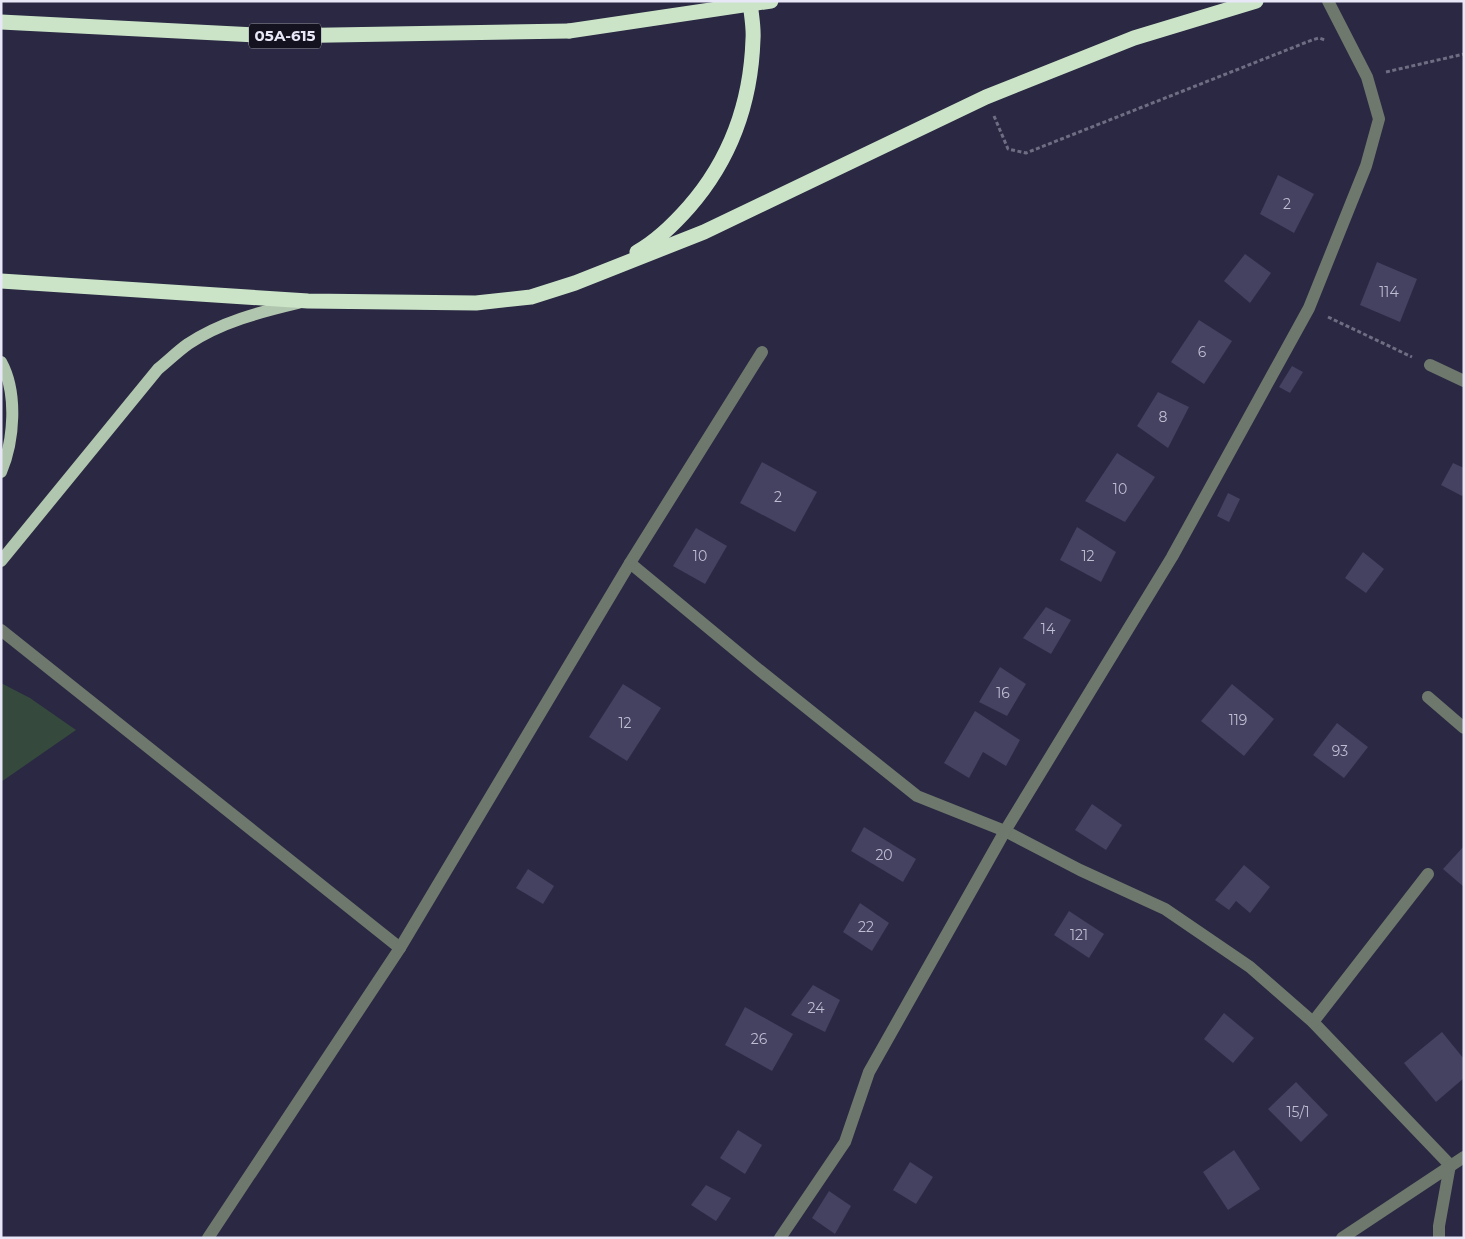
<svg xmlns="http://www.w3.org/2000/svg" width="1465" height="1239" viewBox="0 0 1465 1239" font-family="Montserrat,sans-serif">
  <style>
    .green { fill: #35493d }
    .building { fill: #444161 }
    .lines { fill: none; stroke-linecap: round; stroke-linejoin: round }
    .path { stroke: #6e6d84; stroke-width: 3; stroke-dasharray: 4 2.5; stroke-linecap: butt }
    .minor { stroke: #6e786d; stroke-width: 12 }
    .major { stroke: #b1c6ae; stroke-width: 12 }
    .highway { stroke: #cbe4c8; stroke-width: 15 }
    .highway-bridge { stroke: #cbe4c8; stroke-width: 15 }
    .labels { text-anchor: middle; stroke-width: 4; stroke-linejoin: round; paint-order: stroke }
    .number-label { font-size: 14px; fill: #bebed2 }
    .shield { fill: #13121e; stroke: #a7a7b7; stroke-width: 1 }
    .shield-label { font-size: 15px; font-weight: bold; fill: #e7e7f8 }
  </style>
  <rect width="100%" height="100%" fill="#2a2842"/>
  <!-- green -->
  <path class="green" d="M 1,683 L 30,698 L 76,730 L 1,782 Z"/>
  <!-- building -->
  <g class="building">
    <path d="M 1278,175 L 1314,194 L 1294,233 L 1260,214 Z"/>
    <path d="M 1245,254 L 1271,273 L 1250,303 L 1224,281 Z"/>
    <path d="M 1377,262 L 1417,279 L 1400,322 L 1360,305 Z"/>
    <path d="M 1199,320 L 1232,341 L 1204,384 L 1171,362 Z"/>
    <path d="M 1292,366 L 1303,372 L 1290,393 L 1279,387 Z"/>
    <path d="M 1158,392 L 1189,407 L 1168,448 L 1137,426 Z"/>
    <path d="M 1117,453 L 1155,477 L 1125,522 L 1085,501 Z"/>
    <path d="M 762,462 L 817,492 L 795,532 L 740,503 Z"/>
    <path d="M 1453,463 L 1464,468 L 1464,493 L 1462,496 L 1441,485 Z"/>
    <path d="M 1228,493 L 1240,499 L 1229,522 L 1217,516 Z"/>
    <path d="M 1077,527 L 1116,552 L 1101,582 L 1060,560 Z"/>
    <path d="M 696,528 L 727,546 L 705,584 L 673,566 Z"/>
    <path d="M 1363,552 L 1384,569 L 1366,593 L 1345,578 Z"/>
    <path d="M 1046,607 L 1071,620 L 1051,654 L 1023,638 Z"/>
    <path d="M 1000,667 L 1026,684 L 1007,716 L 979,702 Z"/>
    <path d="M 623,684 L 661,708 L 627,761 L 589,737 Z"/>
    <path d="M 1232,684 L 1274,719 L 1244,756 L 1201,721 Z"/>
    <path d="M 975,711 L 1020,740 L 1006,766 L 983,752 L 969,778 L 944,763 Z"/>
    <path d="M 1337,723 L 1368,747 L 1344,778 L 1313,755 Z"/>
    <path d="M 1092,804 L 1122,825 L 1106,850 L 1075,830 Z"/>
    <path d="M 864,827 L 916,859 L 903,882 L 851,851 Z"/>
    <path d="M 1464,846 L 1464,887 L 1443,869 Z"/>
    <path d="M 1244,865 L 1270,887 L 1250,913 L 1236,901 L 1229,910 L 1215,900 Z"/>
    <path d="M 528,869 L 554,886 L 543,904 L 516,888 Z"/>
    <path d="M 860,903 L 889,923 L 872,951 L 843,932 Z"/>
    <path d="M 1069,911 L 1104,934 L 1089,958 L 1054,935 Z"/>
    <path d="M 813,985 L 840,1000 L 825,1032 L 791,1015 Z"/>
    <path d="M 745,1007 L 793,1034 L 772,1071 L 725,1045 Z"/>
    <path d="M 1224,1013 L 1254,1038 L 1233,1063 L 1204,1039 Z"/>
    <path d="M 1442,1032 L 1464,1059 L 1464,1078 L 1436,1102 L 1404,1063 Z"/>
    <path d="M 1296,1082 L 1328,1115 L 1301,1142 L 1268,1109 Z"/>
    <path d="M 738,1130 L 762,1145 L 745,1174 L 720,1158 Z"/>
    <path d="M 1234,1150 L 1260,1189 L 1228,1210 L 1203,1172 Z"/>
    <path d="M 910,1162 L 933,1177 L 916,1204 L 893,1190 Z"/>
    <path d="M 706,1185 L 731,1198 L 716,1221 L 691,1205 Z"/>
    <path d="M 829,1191 L 851,1206 L 835,1234 L 812,1218 Z"/>
  </g>
  <g class="lines">
    <!-- path -->
    <g class="path">
      <path d="M 1386,72 L 1464,54"/>
      <path d="M 994,116 L 1008,149 L 1026,153 L 1312,40 L 1319,38 L 1325,40"/>
      <path d="M 1328,317 L 1412,357"/>
    </g>
    <!-- minor -->
    <g class="minor">
      <path d="M 1430,365 L 1464,381"/>
      <path d="M 630,563 L 758,669 L 917,796 L 1005,831 L 1080,870 L 1165,909 L 1250,967 L 1313,1022 L 1450,1165 L 1439,1226 L 1439,1238"/>
      <path d="M 1,630 L 400,948"/>
      <path d="M 1428,697 L 1464,728"/>
      <path d="M 1313,1022 L 1428,874"/>
      <path d="M 208,1238 L 400,948 L 630,563 L 762,352"/>
      <path d="M 780,1238 L 845,1142 L 869,1072 L 1005,831 L 1172,557 L 1309,308 L 1366,166 L 1379,119 L 1367,77 L 1328,1"/>
      <path d="M 1342,1238 L 1464,1157"/>
    </g>
    <!-- major -->
    <g class="major">
      <path d="M 1,362 C 18,393 14,441 1,472"/>
      <path d="M 1,561 L 158,369 C 168,361 178,351 188,344 C 221,322 260,312 298,303"/>
    </g>
    <!-- highway -->
    <g class="highway">
      <path d="M 1,22 L 274,36 L 569,31"/>
      <path d="M 637,252 C 657,241 674,224 689,207 C 730,160 751,102 753,39 C 754,27 751,14 750,1"/>
      <path d="M 1,281 L 308,301 L 476,303 L 531,297 L 575,283 L 704,232 L 986,97 L 1134,38 L 1256,1"/>
    </g>
    <!-- highway-bridge -->
    <path class="highway-bridge" d="M 569,31 L 771,1"/>
  </g>
  <g class="labels">
    <!-- number labels -->
    <g class="number-label">
      <text x="1287" y="209">2</text>
      <text x="1389" y="297">114</text>
      <text x="1202" y="357">6</text>
      <text x="1163" y="422">8</text>
      <text x="1120" y="494">10</text>
      <text x="778" y="502">2</text>
      <text x="700" y="561">10</text>
      <text x="1088" y="561">12</text>
      <text x="1048" y="634">14</text>
      <text x="1003" y="698">16</text>
      <text x="1238" y="725">119</text>
      <text x="625" y="728">12</text>
      <text x="1340" y="756">93</text>
      <text x="884" y="860">20</text>
      <text x="866" y="932">22</text>
      <text x="1079" y="940">121</text>
      <text x="816" y="1013">24</text>
      <text x="759" y="1044">26</text>
      <text x="1298" y="1117">15/1</text>
    </g>
    <!-- shield labels -->
    <rect class="shield" x="249" y="23.5" width="72" height="25" rx="4"/>
    <g class="shield-label">
      <text x="285" y="41">05А-615</text>
    </g>
  </g>
  <!-- border -->
  <rect width="1465" height="1239" fill="none" stroke="#e7e7f8" stroke-width="5"/>
</svg>
